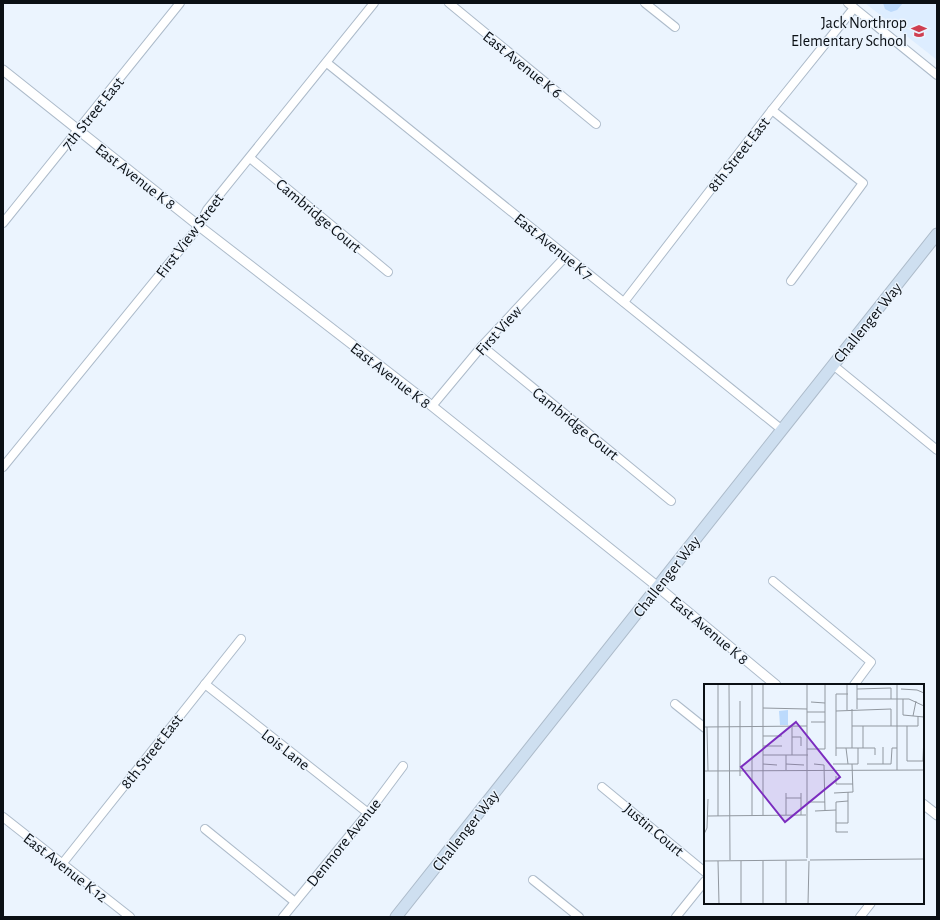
<svg xmlns="http://www.w3.org/2000/svg" width="940" height="920" viewBox="0 0 940 920" font-family="'Alegreya Sans',sans-serif">
  <style>
    .built { fill: #ddedff }
    .green { fill: #bcdafc }
    .lines { fill: none; stroke-linecap: round; stroke-linejoin: round }
    .minor-casing { stroke: #adbbca; stroke-width: 10 }
    .tertiary-casing { stroke: #adbbca; stroke-width: 11 }
    .secondary-casing { stroke: #adbbca; stroke-width: 13 }
    .minor { stroke: #fff; stroke-width: 8 }
    .tertiary { stroke: #fff; stroke-width: 9 }
    .secondary { stroke: #cedff0; stroke-width: 11 }
    .labels { text-anchor: middle; stroke-width: 3; stroke-linejoin: round; paint-order: stroke }
    .poi-label { font-size: 16px; fill: #0a0f14; stroke: #ebf4fe; text-anchor: end }
    .street-label { font-size: 16px; fill: #0a0f14; stroke: #ebf4fe }
    .inset-road { fill: none; stroke: #9198a0; stroke-width: 1 }
    .view { fill: #7b2cbf; fill-opacity: 0.15; stroke: #7b2cbf; stroke-width: 2 }
    .inset-edge { fill: none; stroke: #0a0f14; stroke-width: 2 }
  </style>
  <rect width="100%" height="100%" fill="#ebf4fe"/>
  <!-- built -->
  <path class="built" d="M 865,3 L 937,3 L 937,60 Z"/>
  <!-- green -->
  <path class="green" d="M 883,3 L 903,3 L 897,10 L 891,12 L 885,9 Z"/>
  <g class="lines">
    <!-- minor casing -->
    <g class="minor-casing">
      <g id="minor">
        <path d="M 449,3 L 596,124"/>
        <path d="M 645,3 L 675,27"/>
        <path d="M 848,3 L 937,75"/>
        <path d="M 327,63 L 781,429"/>
        <path d="M 772,110 L 863,183 L 791,281"/>
        <path d="M 250,158 L 388,272"/>
        <path d="M 3,223 L 180,3"/>
        <path d="M 624,302 L 772,110 L 854,8"/>
        <path d="M 482,346 L 671,501"/>
        <path d="M 833,365 L 937,450"/>
        <path d="M 432,406 L 482,346 L 566,256"/>
        <path d="M 3,467 L 188,240 L 199,226 L 207,210 L 374,3"/>
        <path d="M 773,581 L 871,662 L 854,685"/>
        <path d="M 205,684 L 368,813"/>
        <path d="M 675,704 L 705,728"/>
        <path d="M 602,787 L 705,872"/>
        <path d="M 3,817 L 130,917"/>
        <path d="M 205,829 L 295,902"/>
        <path d="M 62,864 L 241,639"/>
        <path d="M 533,880 L 579,917"/>
        <path d="M 283,917 L 368,813 L 403,766"/>
        <path d="M 676,917 L 705,881"/>
        <path d="M 860,917 L 871,903"/>
      </g>
    </g>
    <!-- tertiary casing -->
    <g class="tertiary-casing">
      <g id="tertiary">
        <path d="M 3,70 L 199,226 L 432,406 L 658,587 L 776,685"/>
        <path d="M 923,804 L 937,815"/>
      </g>
    </g>
    <!-- secondary casing -->
    <g class="secondary-casing">
      <path id="secondary" d="M 396,917 L 937,234"/>
    </g>
    <!-- minor -->
    <use href="#minor" class="minor"/>
    <!-- tertiary -->
    <use href="#tertiary" class="tertiary"/>
    <!-- secondary -->
    <use href="#secondary" class="secondary"/>
  </g>
  <!-- icons -->
  <defs>
    <g id="school-bare" transform="scale(1.2)"><path d="M0-5L7-2L0 1L-7-2ZM-4 1L0 2.5L4 1V4Q0 6-4 4Z" fill="#cf3f51" stroke="#ebf4fe" stroke-width="2.5" paint-order="stroke"/></g>
  </defs>
  <g fill-rule="evenodd">
    <use href="#school-bare" x="919" y="31"/>
  </g>
  <g class="labels">
    <!-- poi labels -->
    <g class="poi-label">
      <text x="907" y="28">Jack Northrop<tspan x="907" dy="18">Elementary School</tspan></text>
    </g>
    <!-- street labels -->
    <g class="street-label">
      <text transform="translate(523 64) rotate(39)" y="6">East Avenue K 6</text>
      <text transform="translate(92 113) rotate(-51)" y="6">7th Street East</text>
      <text transform="translate(738 154) rotate(-52)" y="6">8th Street East</text>
      <text transform="translate(136 176) rotate(38)" y="6">East Avenue K 8</text>
      <text transform="translate(319 215) rotate(40)" y="6">Cambridge Court</text>
      <text transform="translate(189 235) rotate(-53)" y="6">First View Street</text>
      <text transform="translate(554 246) rotate(39)" y="6">East Avenue K 7</text>
      <text transform="translate(867 322) rotate(-51)" y="6">Challenger Way</text>
      <text transform="translate(498 330) rotate(-48)" y="6">First View</text>
      <text transform="translate(391 375) rotate(38)" y="6">East Avenue K 8</text>
      <text transform="translate(576 423) rotate(39)" y="6">Cambridge Court</text>
      <text transform="translate(666 576) rotate(-52)" y="6">Challenger Way</text>
      <text transform="translate(710 630) rotate(40)" y="6">East Avenue K 8</text>
      <text transform="translate(286 749) rotate(38)" y="6">Lois Lane</text>
      <text transform="translate(151 751) rotate(-52)" y="6">8th Street East</text>
      <text transform="translate(654 829) rotate(40)" y="6">Justin Court</text>
      <text transform="translate(465 830) rotate(-52)" y="6">Challenger Way</text>
      <text transform="translate(343 842) rotate(-51)" y="6">Denmore Avenue</text>
      <text transform="translate(66 867) rotate(38)" y="6">East Avenue K 12</text>
    </g>
  </g>
  <!-- overview -->
  <g transform="translate(704 684)">
    <rect width="220" height="220" fill="#ebf4fe"/>
    <path d="M 84,26 L 84,41 L 76,41 L 75,27 Z" fill="#bcdafc"/>
    <path class="inset-road" d="M 14,0 L 14,132M 25,0 L 26,176M 59,0 L 59,131M 103,0 L 103,174M 153,0 L 153,25M 193,0 L 193,86M 153,5 L 187,4 L 187,15M 197,5 L 213,6 L 220,9M 153,15 L 205,15 L 220,22M 199,15 L 199,31 L 220,33M 36,17 L 36,92M 107,18 L 121,19M 59,24 L 103,25M 148,25 L 148,64M 143,26 L 143,0M 132,27 L 187,25 L 187,42M 103,28 L 121,28M 209,32 L 212,17M 107,38 L 121,38M 148,42 L 214,42 L 214,32M 159,42 L 159,64M 203,42 L 203,77 L 220,77M 0,43 L 103,42M 3,43 L 4,87M 88,43 L 88,71M 59,52 L 78,52M 88,53 L 97,53 L 97,62M 59,62 L 78,62M 179,63 L 179,80M 132,64 L 171,64 L 171,71M 142,64 L 144,80M 103,65 L 121,65 L 121,0M 59,71 L 104,71M 132,72 L 132,10 L 144,10M 219,77 L 220,50M 59,80 L 73,81M 82,80 L 100,81M 110,80 L 120,81 L 121,127M 129,80 L 154,80 L 154,64M 163,80 L 187,80 L 188,64 L 193,64M 82,86 L 82,71M 0,87 L 220,86M 132,92 L 132,100 L 149,100M 82,109 L 82,131M 97,109 L 97,131M 130,109 L 149,108 L 148,80M 82,114 L 97,114M 104,118 L 121,118M 111,127 L 132,126M 48,131 L 48,0M 4,132 L 102,131M 132,139 L 144,139 L 144,108M 144,148 L 132,148 L 132,118 L 144,117M 0,150 L 3,144 L 4,115M 106,176 L 220,175M 0,177 L 103,176M 14,177 L 15,220M 37,177 L 37,220M 59,177 L 59,220M 82,177 L 82,220M 104,220 L 105,177"/>
    <path class="view" d="M 92,38 L 136,93 L 81,138 L 37,83 Z"/>
    <rect width="220" height="220" class="inset-edge"/>
  </g>
  <!-- border -->
  <rect width="940" height="920" fill="none" stroke="#0a0f14" stroke-width="8"/>
</svg>
